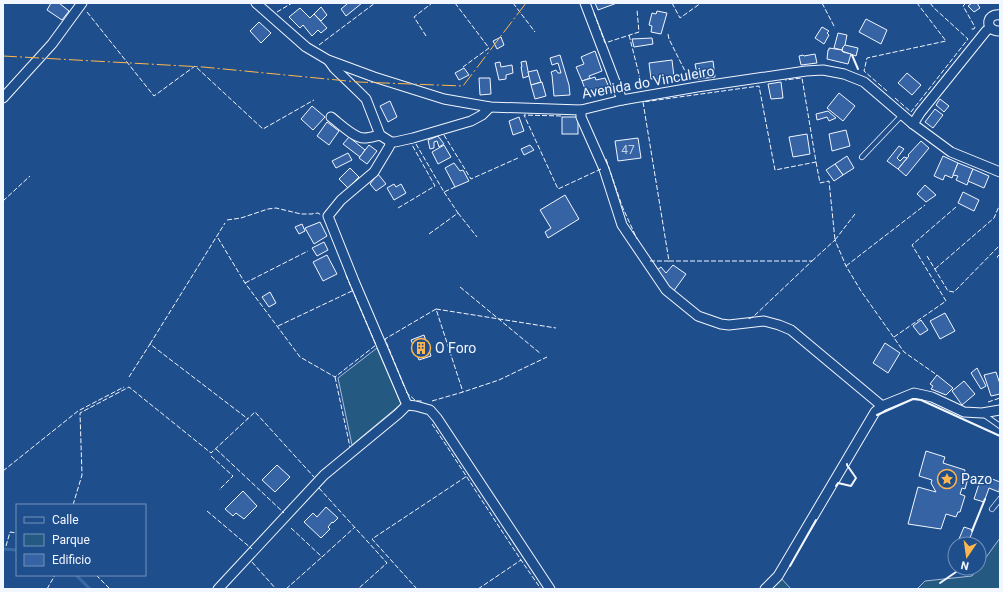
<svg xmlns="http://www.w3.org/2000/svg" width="1003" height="592" viewBox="0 0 1003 592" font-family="Roboto,sans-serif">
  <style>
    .green { fill: #245a82; stroke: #a8bbd7 }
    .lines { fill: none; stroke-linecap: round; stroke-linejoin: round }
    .stream { stroke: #3b69a3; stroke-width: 3 }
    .building { fill: #3563a3; stroke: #f2f6ff }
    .lane-casing { stroke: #f2f6ff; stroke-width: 6 }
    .street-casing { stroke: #f2f6ff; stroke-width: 11 }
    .lane { stroke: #1f4e8c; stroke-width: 4.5 }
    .street { stroke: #1f4e8c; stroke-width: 9 }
    .fence { stroke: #f2f6ff; stroke-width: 1; stroke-dasharray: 5 2; stroke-linecap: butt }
    .wall { stroke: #f2f6ff; stroke-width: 2 }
    .power { stroke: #ffb74d; stroke-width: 1; stroke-dasharray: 14 3 2 3; stroke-linecap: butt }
    .labels { text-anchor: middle; stroke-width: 3; stroke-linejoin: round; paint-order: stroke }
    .number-label { font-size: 12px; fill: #c3d1e8 }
    .street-label { font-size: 14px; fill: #f2f6ff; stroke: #1f4e8c }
    .poi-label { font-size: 14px; fill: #f2f6ff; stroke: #1f4e8c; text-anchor: start }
  </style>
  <rect width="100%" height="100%" fill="#1f4e8c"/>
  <!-- green -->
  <g class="green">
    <path d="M 377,348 L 401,404 L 352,445 L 338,378 Z"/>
    <path d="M 1000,538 L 1000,589 L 917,589 L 925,581 L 972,576 L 978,568 L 979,568 L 979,567 Z"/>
    <path d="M 780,577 L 791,589 L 768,589 Z"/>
  </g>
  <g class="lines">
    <!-- stream -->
    <g class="stream">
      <path d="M 3,549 L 17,550"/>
      <path d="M 76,575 L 90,589"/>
    </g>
  </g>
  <!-- building -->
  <g class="building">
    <path d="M 51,3 L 59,3 L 69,11 L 62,20 L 47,10 Z"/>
    <path d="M 345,3 L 362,3 L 346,16 L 341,9 L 347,4 Z"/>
    <path d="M 595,3 L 617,3 L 598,10 Z"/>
    <path d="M 972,3 L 977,3 L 980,8 L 974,12 L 968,6 Z"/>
    <path d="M 321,7 L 327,15 L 321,21 L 314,14 Z"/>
    <path d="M 300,8 L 310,18 L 314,14 L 327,28 L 321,33 L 318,30 L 312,36 L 303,25 L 300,28 L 289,17 Z"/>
    <path d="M 657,11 L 667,13 L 661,34 L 651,32 L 652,26 L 649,25 L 652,13 L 656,14 Z"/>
    <path d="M 866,19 L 887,30 L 881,44 L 859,32 Z"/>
    <path d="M 259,22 L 271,33 L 261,43 L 250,31 Z"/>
    <path d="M 822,27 L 829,31 L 827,33 L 829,35 L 824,44 L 815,38 Z"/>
    <path d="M 838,33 L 847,35 L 845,45 L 843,47 L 842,50 L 834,48 Z"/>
    <path d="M 501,37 L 504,45 L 497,49 L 493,41 Z"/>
    <path d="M 652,38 L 653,44 L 634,47 L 632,39 Z"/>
    <path d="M 845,45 L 858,48 L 856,56 L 842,51 L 843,47 Z"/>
    <path d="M 829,48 L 842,50 L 842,51 L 843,52 L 851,54 L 848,64 L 827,59 L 828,50 L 829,50 Z"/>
    <path d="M 595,51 L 602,71 L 589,76 L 590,78 L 582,81 L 576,67 L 584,64 L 581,57 Z"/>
    <path d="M 815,54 L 817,63 L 801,65 L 799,56 L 803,55 L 804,56 Z"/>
    <path d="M 560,55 L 569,85 L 570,95 L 554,96 L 552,75 L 551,72 L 556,70 L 558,73 L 561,73 L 558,63 L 552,65 L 550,58 Z"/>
    <path d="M 672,60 L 674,77 L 651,79 L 649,63 Z"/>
    <path d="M 526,61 L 529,76 L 523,78 L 521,67 L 522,67 L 521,62 Z"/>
    <path d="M 713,61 L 715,77 L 698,79 L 695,64 Z"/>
    <path d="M 500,62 L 501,67 L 512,65 L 513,73 L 506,75 L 506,79 L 499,80 L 495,63 Z"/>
    <path d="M 464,68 L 469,75 L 459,80 L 455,73 Z"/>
    <path d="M 537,70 L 541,82 L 531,85 L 528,72 Z"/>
    <path d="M 907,73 L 921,85 L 912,95 L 898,83 Z"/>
    <path d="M 595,77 L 596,80 L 605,78 L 610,90 L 599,94 L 598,92 L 593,94 L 593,92 L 587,94 L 582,81 Z"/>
    <path d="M 479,78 L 490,78 L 491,94 L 480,95 Z"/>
    <path d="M 542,82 L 546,96 L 535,99 L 531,85 Z"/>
    <path d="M 781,82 L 783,98 L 771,99 L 768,84 Z"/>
    <path d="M 839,93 L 855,106 L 843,121 L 827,108 Z"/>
    <path d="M 940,99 L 949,106 L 944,112 L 936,105 Z"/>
    <path d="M 390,101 L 397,117 L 388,122 L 380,106 Z"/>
    <path d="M 312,106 L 325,117 L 313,130 L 301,119 Z"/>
    <path d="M 935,109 L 943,115 L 933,128 L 925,122 Z"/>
    <path d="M 828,111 L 836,118 L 829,121 L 827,117 L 817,120 L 816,114 Z"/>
    <path d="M 519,117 L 524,131 L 513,135 L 509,121 Z"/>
    <rect x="562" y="117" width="16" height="17"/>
    <path d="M 327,122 L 339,131 L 329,145 L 317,136 Z"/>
    <path d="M 846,130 L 850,146 L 832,151 L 829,134 Z"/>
    <path d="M 807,134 L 810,154 L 793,157 L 789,137 Z"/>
    <path d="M 438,136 L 444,144 L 439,147 L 437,141 L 434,142 L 434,148 L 430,149 L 428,140 Z"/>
    <path d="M 349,137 L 365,150 L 360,157 L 343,144 Z"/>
    <path d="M 638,138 L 641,158 L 618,161 L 615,141 Z"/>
    <path d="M 921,141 L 929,148 L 906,176 L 898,169 L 909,156 L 908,155 Z"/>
    <path d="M 369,145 L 377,151 L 367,164 L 359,158 Z"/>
    <path d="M 444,145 L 451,157 L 438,164 L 432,152 Z"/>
    <path d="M 530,145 L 534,150 L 524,155 L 521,149 Z"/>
    <path d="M 899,146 L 904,149 L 897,158 L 900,161 L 904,157 L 907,158 L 898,169 L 887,161 Z"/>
    <path d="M 348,153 L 352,160 L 336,168 L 332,161 Z"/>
    <path d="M 847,156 L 854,168 L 843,175 L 835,164 Z"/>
    <path d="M 943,156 L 958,163 L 952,178 L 945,175 L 943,180 L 934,176 Z"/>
    <path d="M 454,163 L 460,171 L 463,170 L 469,181 L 455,187 L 445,168 Z"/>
    <path d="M 958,163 L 973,169 L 967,185 L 956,180 L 958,176 L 953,175 Z"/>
    <path d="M 835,164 L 843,175 L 834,181 L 826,170 Z"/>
    <path d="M 350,168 L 359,177 L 348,188 L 339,179 Z"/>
    <path d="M 973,169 L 989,176 L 984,188 L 968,181 Z"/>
    <path d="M 378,174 L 386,184 L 376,191 L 370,184 Z"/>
    <path d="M 394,184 L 396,187 L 401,184 L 406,193 L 394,200 L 387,188 Z"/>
    <path d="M 925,185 L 936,195 L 926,202 L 917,194 Z"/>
    <path d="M 963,192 L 979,200 L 974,211 L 958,203 Z"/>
    <path d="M 565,195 L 579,219 L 548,238 L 545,232 L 551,228 L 540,210 Z"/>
    <path d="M 320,222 L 327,236 L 314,244 L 305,228 Z"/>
    <path d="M 302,224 L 305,231 L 299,234 L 295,227 Z"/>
    <path d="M 324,242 L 328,250 L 317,256 L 312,248 Z"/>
    <path d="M 327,255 L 337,274 L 323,281 L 313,262 Z"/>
    <path d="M 673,265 L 686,274 L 673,292 L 656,271 L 661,267 L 666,273 Z"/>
    <path d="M 270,292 L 276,303 L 269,307 L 262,297 Z"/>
    <path d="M 945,313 L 955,331 L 940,339 L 930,321 Z"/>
    <path d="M 921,320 L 928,330 L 920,335 L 913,326 Z"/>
    <path d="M 424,335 L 431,356 L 419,360 L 411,340 Z"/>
    <path d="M 885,343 L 900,353 L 888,373 L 873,363 Z"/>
    <path d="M 977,368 L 986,386 L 981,389 L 971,373 Z"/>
    <path d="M 996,372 L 1000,384 L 1000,394 L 991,396 L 984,375 Z"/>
    <path d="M 937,375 L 953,388 L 946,395 L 931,389 L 933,386 L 930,384 Z"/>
    <path d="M 964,381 L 975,394 L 962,405 L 952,391 Z"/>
    <path d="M 926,451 L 945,457 L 943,463 L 965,470 L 964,474 L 969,475 L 965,489 L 962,488 L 960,494 L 965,496 L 960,512 L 958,512 L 956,517 L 946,514 L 941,529 L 908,524 L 918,487 L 936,492 L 931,483 L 932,480 L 919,476 Z"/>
    <path d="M 277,465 L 290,477 L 275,492 L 262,480 Z"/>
    <path d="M 982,475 L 1000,482 L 999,492 L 989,488 L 984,502 L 974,499 Z"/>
    <path d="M 243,491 L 257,506 L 244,519 L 236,513 L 233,516 L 225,509 Z"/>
    <path d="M 326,507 L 338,518 L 333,523 L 332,522 L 328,527 L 330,529 L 321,538 L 304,522 L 313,513 L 317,517 Z"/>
    <path d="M 964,527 L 973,530 L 968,543 L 967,543 L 966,544 L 961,544 L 959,543 L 960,540 L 959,539 Z"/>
  </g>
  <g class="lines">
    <!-- lane casing -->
    <g class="lane-casing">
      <g id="lane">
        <path d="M 862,157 L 902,115"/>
        <path d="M 983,414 L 1000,426"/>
        <path d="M 992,509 L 1000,499"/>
      </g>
    </g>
    <!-- street casing -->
    <g class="street-casing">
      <g id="street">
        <path d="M 256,3 L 306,47 L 328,60 L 374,77 L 444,99 L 490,107 L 581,110 L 622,100 L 697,87 L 806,71 L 823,70 L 844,74 L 864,82 L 913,124 L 951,152 L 1000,172"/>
        <path d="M 585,3 L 622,100"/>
        <path d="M 1000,15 C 985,13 985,32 1000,31"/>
        <path d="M 329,61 L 334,68 L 360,93 L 366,99 L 380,135 L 391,142 L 395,142 L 413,138 L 471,121 L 482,115 L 490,107"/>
        <path d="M 3,98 L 52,44 L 82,3"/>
        <path d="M 581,110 L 581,117 L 604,169 L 622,225 L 666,290 L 698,316 L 721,324 L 729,325 L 764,321 L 779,325 L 791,330 L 882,406"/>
        <path d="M 331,117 C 339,123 354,138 364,138 C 370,138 375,136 380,135"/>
        <path d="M 913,124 L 920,113 L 986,31 L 990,28"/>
        <path d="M 391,142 L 389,147 L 374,172 L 341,200 L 328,216 L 354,281 L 407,405"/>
        <path d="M 218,589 L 324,475 L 398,414 L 407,405 L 416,406 L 430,410 L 437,418 L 550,589"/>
        <path d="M 765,589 L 778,576 L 875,412 L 882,406 L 914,393 L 932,397 L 964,412 L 982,413 L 1000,410"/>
      </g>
    </g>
    <!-- lane -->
    <use href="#lane" class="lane"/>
    <!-- street -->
    <use href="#street" class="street"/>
    <!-- fence -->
    <g class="fence">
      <path d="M 455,3 L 489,48 L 463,67"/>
      <path d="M 513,3 L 535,32"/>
      <path d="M 672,3 L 680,18 L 701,3"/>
      <path d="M 822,3 L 835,28"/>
      <path d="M 966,3 L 963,6 L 975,27 L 974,29 L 970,29"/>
      <path d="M 87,12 L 154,96 L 195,66 L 263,129 L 314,100"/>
      <path d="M 277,12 L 292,3"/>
      <path d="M 594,13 L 605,43 L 639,32 L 637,10"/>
      <path d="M 668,34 L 669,39 L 689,79"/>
      <path d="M 629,35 L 642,86"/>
      <path d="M 426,36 L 414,17 L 432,3"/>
      <path d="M 319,45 L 375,3"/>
      <path d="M 887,91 L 864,71 L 867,58 L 946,41 L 917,3"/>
      <path d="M 895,98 L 911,112 L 968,39 L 934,8 L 930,3"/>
      <path d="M 561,116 L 524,115 L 558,189 L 601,169"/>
      <path d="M 444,135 L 471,179 L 518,158"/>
      <path d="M 416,144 L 444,192 L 455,187"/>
      <path d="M 606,159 L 622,206 L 637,239"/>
      <path d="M 816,162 L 820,183 L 829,181 L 835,240"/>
      <path d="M 3,201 L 30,176"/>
      <path d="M 398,208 L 435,186 L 411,143"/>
      <path d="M 458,213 L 477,237"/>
      <path d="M 227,220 L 241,218 L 268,209 L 276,208 L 301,214 L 311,214 L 318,213 L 321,215"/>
      <path d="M 429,234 L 458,213 L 444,192"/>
      <path d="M 218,238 L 245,283 L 300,357 L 335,377 L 376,345 L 345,273"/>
      <path d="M 835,240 L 855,214"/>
      <path d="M 1000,254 L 997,257 L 1000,260"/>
      <path d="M 927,256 L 948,291 L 954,292 L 1000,245"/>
      <path d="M 650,261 L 669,261 L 643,102 L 759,86 L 775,170 L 816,162 L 802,78 L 785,80"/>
      <path d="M 669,261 L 812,261 L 753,317 L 748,319"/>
      <path d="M 812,261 L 835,240 L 846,266 L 861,291 L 904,352 L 937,375"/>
      <path d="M 846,266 L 925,205"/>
      <path d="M 935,269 L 994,218 L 1000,204"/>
      <path d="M 245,283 L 308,251"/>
      <path d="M 460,287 L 541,354"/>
      <path d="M 436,309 L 556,328"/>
      <path d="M 278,326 L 352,291"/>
      <path d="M 894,337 L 946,301 L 912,245 L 956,207"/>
      <path d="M 150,344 L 225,223"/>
      <path d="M 129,377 L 150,344 L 248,419"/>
      <path d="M 335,377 L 350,447"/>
      <path d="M 404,386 L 385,339 L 436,309 L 463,392"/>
      <path d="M 406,392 L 407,393 L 416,401 L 422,401"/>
      <path d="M 432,401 L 463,392 L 499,380 L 547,357"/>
      <path d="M 988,402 L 1000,398"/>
      <path d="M 432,424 C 469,479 503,535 541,589"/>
      <path d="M 216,449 L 284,513"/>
      <path d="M 211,456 L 233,476 L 219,490"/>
      <path d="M 3,471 L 78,411 L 124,387"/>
      <path d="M 319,488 L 387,563 L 358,589"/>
      <path d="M 73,505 L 82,475 L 80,413 L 129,387 L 211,453 L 255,412 L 314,477"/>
      <path d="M 207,511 L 252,549"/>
      <path d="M 291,528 L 322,557 L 355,527"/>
      <path d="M 6,546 L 10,532 L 17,533"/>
      <path d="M 252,562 L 276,589"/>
      <path d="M 96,575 L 110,589"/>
      <path d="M 47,589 L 55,575"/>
      <path d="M 286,589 L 322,557"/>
      <path d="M 417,589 L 372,539 L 467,476"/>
      <path d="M 478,589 L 521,560"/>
    </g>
    <!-- wall -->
    <g class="wall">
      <path d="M 852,55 L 858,69"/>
      <path d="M 877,415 L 913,399 L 921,400 L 1000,436"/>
      <path d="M 836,486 L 838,483 L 851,486 L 856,478 L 847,465 L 847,464"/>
      <path d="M 972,531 L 985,499"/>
      <path d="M 790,566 L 816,520"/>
      <path d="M 940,583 L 956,572 L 957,568"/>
    </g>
    <!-- power -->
    <path class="power" d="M 3,56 L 203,67 L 358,82 L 463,86 L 526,3"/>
  </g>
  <!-- icons -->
  <defs>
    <g id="building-ring" transform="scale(1)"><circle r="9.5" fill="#1f4e8c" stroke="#ffb74d" stroke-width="1.5"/><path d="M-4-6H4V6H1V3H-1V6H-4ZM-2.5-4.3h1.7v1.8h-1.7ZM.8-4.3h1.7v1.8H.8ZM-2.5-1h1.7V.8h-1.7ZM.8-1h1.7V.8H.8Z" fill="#ffb74d"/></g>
    <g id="sight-ring" transform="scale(1)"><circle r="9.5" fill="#1f4e8c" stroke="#ffb74d" stroke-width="1.5"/><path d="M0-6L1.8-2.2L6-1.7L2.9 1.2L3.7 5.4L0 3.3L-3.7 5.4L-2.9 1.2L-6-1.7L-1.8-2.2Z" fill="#ffb74d"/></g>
  </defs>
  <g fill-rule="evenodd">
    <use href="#building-ring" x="421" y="348"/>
    <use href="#sight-ring" x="947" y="479"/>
  </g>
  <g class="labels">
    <!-- number labels -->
    <g class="number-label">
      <text x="628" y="154">47</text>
    </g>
    <!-- street labels -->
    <g class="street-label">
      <text transform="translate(648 82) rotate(-10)" y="5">Avenida do Vinculeiro</text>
    </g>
    <!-- poi labels -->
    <g class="poi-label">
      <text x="435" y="353">O Foro</text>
      <text x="961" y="484">Pazo</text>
    </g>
  </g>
  <!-- border -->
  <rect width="1003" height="592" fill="none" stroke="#f2f6ff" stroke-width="8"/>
  <!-- legend -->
  <rect x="16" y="504" width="130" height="72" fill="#1f4e8c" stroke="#7391ba"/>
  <rect x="24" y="517" width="20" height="6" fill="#1f4e8c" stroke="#7391ba"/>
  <text x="52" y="524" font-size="12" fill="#f2f6ff">Calle</text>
  <rect x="24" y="534" width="20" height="12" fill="#245a82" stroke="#7391ba"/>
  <text x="52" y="544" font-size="12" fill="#f2f6ff">Parque</text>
  <rect x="24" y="554" width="20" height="12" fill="#3563a3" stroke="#7391ba"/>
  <text x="52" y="564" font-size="12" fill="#f2f6ff">Edificio</text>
  <!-- north arrow -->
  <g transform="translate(967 556) rotate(193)"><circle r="19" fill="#1f4e8c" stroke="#7391ba"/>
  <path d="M0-3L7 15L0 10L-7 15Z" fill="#ffb74d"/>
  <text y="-6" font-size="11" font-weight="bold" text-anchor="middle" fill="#f2f6ff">N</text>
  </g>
</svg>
